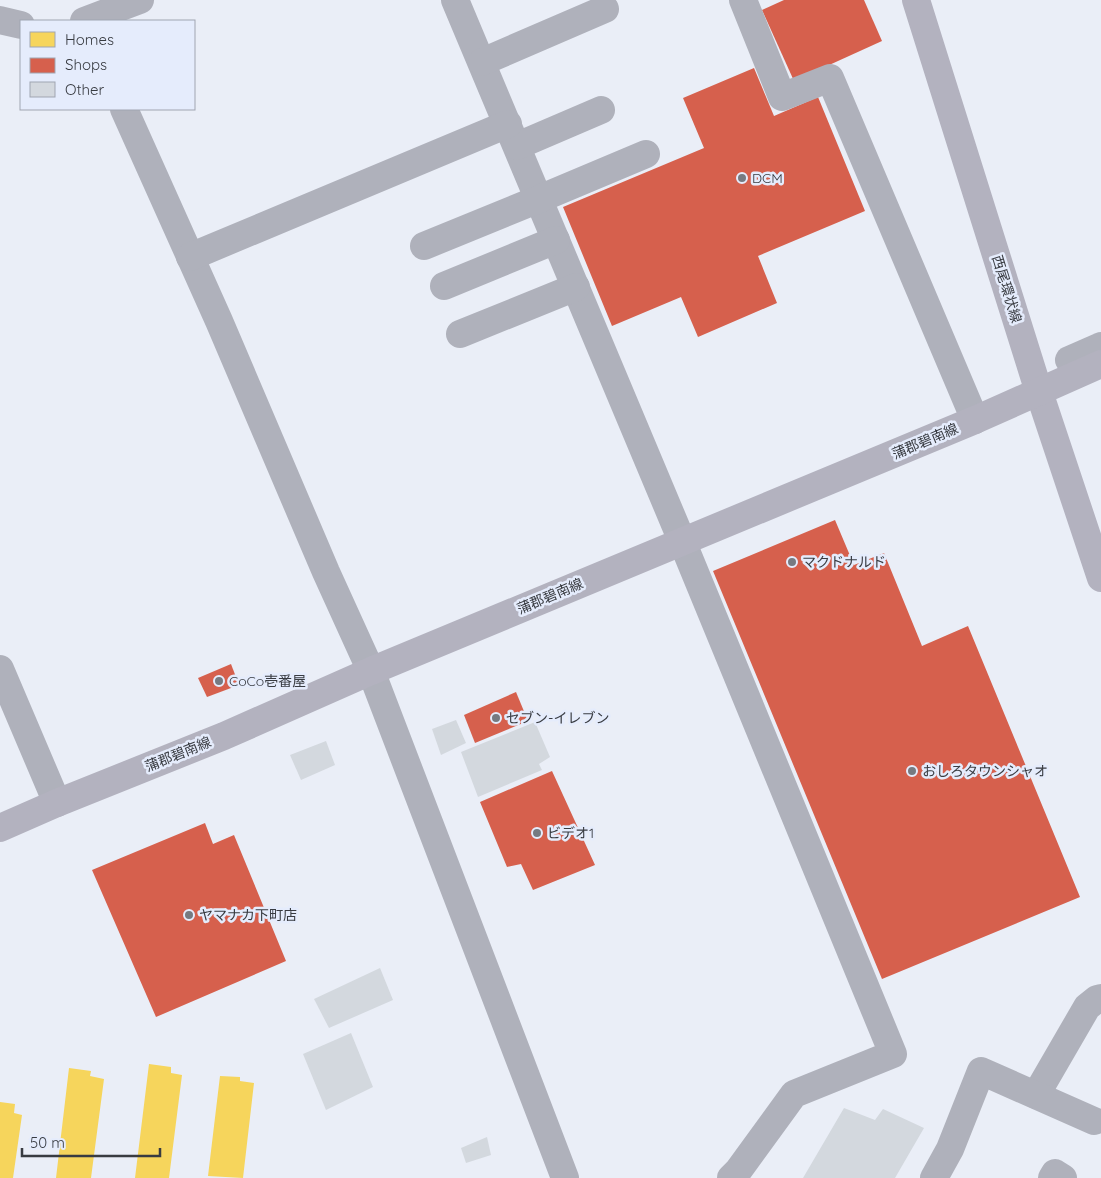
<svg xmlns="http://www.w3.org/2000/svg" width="1101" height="1178" viewBox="0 0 1101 1178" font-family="Quicksand,'Noto Sans JP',sans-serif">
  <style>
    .homes { fill: #f6d55c }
    .shops { fill: #d6604d }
    .building { fill: #d3d8de }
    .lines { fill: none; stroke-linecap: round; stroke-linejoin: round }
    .minor { stroke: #afb1bb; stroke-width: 28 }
    .major { stroke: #b3b2bf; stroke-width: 28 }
    .poi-dot { fill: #767a81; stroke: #e5ecfc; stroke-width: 2 }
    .labels { text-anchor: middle; stroke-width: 5; stroke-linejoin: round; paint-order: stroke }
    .poi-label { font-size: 14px; fill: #383b41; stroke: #e5ecfc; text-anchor: start }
    .street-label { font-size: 14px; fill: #383b41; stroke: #e5ecfc }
  </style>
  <rect width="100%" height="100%" fill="#eaeef7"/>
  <!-- homes -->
  <g class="homes">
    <path d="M 149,1064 L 171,1067 L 171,1073 L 182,1075 L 169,1178 L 135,1178 Z"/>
    <path d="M 69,1068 L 91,1071 L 90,1076 L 104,1079 L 91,1178 L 56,1178 Z"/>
    <path d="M 220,1076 L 240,1077 L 240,1081 L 254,1083 L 243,1178 L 208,1176 Z"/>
    <path d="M 0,1102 L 15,1104 L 14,1113 L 22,1115 L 13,1178 L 0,1178 Z"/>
  </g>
  <!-- shops -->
  <g class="shops">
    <path d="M 784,0 L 864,0 L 882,41 L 794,81 L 762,10 Z"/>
    <path d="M 754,68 L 774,116 L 818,97 L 865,211 L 758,256 L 777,303 L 698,337 L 681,297 L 612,326 L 563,207 L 704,148 L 683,98 Z"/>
    <path d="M 835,520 L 854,565 L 884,553 L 922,646 L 968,626 L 1080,897 L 882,979 L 713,571 Z"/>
    <path d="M 231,664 L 239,685 L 207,697 L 198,678 Z"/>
    <path d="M 516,692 L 528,721 L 475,743 L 464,715 Z"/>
    <path d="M 552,771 L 595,865 L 533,890 L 521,864 L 507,867 L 480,802 Z"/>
    <path d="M 205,823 L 213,844 L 234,835 L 286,961 L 156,1017 L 92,870 Z"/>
  </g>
  <!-- building -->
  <g class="building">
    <path d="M 456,720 L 466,743 L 441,755 L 432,729 Z"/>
    <path d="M 535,722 L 550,757 L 539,764 L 542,770 L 478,797 L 461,752 Z"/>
    <path d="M 326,741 L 335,765 L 301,780 L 290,755 Z"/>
    <path d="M 380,968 L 393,1000 L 329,1028 L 314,999 Z"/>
    <path d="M 351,1033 L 373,1087 L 326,1110 L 303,1054 Z"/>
    <path d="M 844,1108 L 875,1120 L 883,1109 L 924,1128 L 895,1178 L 803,1178 Z"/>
    <path d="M 487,1137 L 491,1155 L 466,1163 L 461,1148 Z"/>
  </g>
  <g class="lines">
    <!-- minor -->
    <g class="minor">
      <path d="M 455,0 L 682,541 L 893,1054 L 794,1094 L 738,1171 L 731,1178"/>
      <path d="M 743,0 L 782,97 L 830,78 L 975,420"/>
      <path d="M 0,20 L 21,25"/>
      <path d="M 84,21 L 140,0"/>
      <path d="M 482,62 L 605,9"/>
      <path d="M 124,109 L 219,321 L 326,572 L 371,671 L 565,1178"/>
      <path d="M 517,146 L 601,110"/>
      <path d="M 424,246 L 539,199 L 646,154"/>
      <path d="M 190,257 L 508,124"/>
      <path d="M 444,286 L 556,240"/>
      <path d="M 460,334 L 576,287"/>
      <path d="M 1069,360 L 1101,346"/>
      <path d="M 0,669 L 57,803"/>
      <path d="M 1036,1095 L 1087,1007 L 1097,999 L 1101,998"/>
      <path d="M 934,1178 L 950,1149 L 981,1071 L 1094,1121"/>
      <path d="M 1052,1178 L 1055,1173 L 1063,1178"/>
    </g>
    <!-- major -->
    <g class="major">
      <path d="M 916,0 L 1039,392 L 1101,578"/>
      <path d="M 0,828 L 57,803 L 224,736 L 371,671 L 975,420 L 1101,364"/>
    </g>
  </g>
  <!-- markers -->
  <g class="poi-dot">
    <circle cx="742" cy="178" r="5"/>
    <circle cx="792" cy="562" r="5"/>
    <circle cx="219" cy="681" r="5"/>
    <circle cx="496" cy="718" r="5"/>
    <circle cx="912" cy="771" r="5"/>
    <circle cx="537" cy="833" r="5"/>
    <circle cx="189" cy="915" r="5"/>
  </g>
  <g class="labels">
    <!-- poi labels -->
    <g class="poi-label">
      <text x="752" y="183">DCM</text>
      <text x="802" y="567">マクドナルド</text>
      <text x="229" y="686">CoCo壱番屋</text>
      <text x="506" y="723">セブン-イレブン</text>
      <text x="922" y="776">おしろタウンシャオ</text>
      <text x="547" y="838">ビデオ1</text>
      <text x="199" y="920">ヤマナカ下町店</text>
    </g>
    <!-- street labels -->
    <g class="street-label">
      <text transform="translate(1007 289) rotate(73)" y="5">西尾環状線</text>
      <text transform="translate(925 441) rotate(-23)" y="5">蒲郡碧南線</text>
      <text transform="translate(550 596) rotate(-23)" y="5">蒲郡碧南線</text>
      <text transform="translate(178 754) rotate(-22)" y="5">蒲郡碧南線</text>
    </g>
  </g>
  <!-- legend -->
  <rect x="20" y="20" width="175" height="90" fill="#e5ecfc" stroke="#a0a5b1"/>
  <rect x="30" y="32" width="25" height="15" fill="#f6d55c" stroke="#a0a5b1"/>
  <text x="65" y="45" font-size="15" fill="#383b41">Homes</text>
  <rect x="30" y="58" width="25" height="15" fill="#d6604d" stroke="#a0a5b1"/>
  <text x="65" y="70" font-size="15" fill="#383b41">Shops</text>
  <rect x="30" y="82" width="25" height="15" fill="#d3d8de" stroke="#a0a5b1"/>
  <text x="65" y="95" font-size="15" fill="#383b41">Other</text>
  <!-- scale -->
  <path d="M22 1148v8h138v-8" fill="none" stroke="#383b41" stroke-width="2.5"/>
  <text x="30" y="1148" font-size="15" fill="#383b41" stroke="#e5ecfc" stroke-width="4" paint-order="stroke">50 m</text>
</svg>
